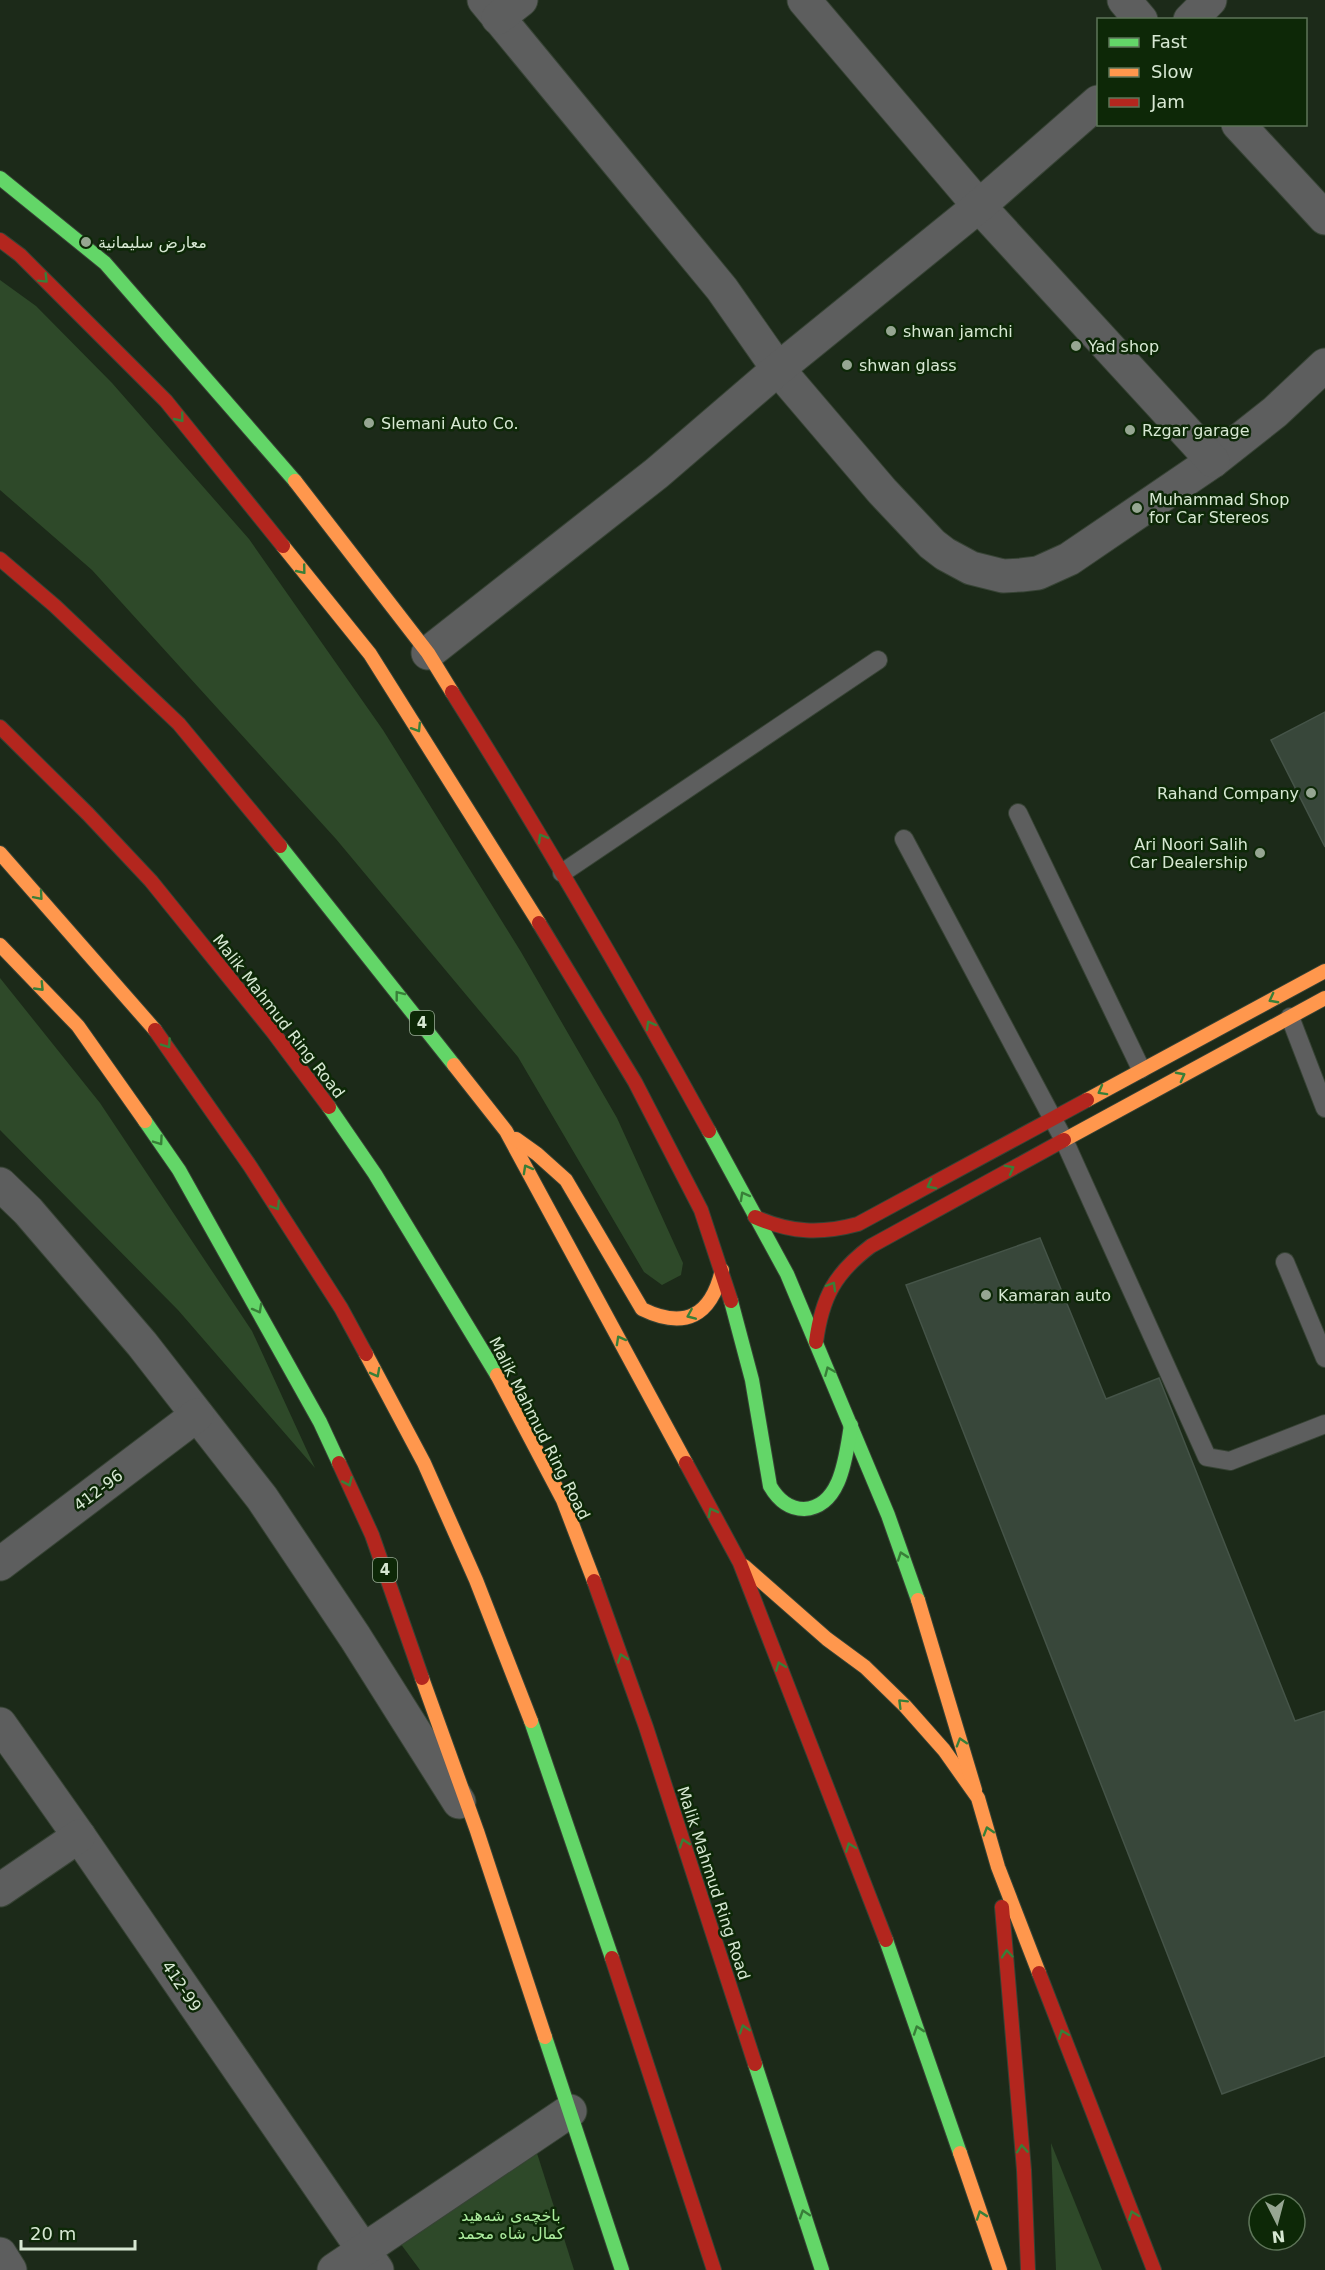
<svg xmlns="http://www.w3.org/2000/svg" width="1325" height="2270" viewBox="0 0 1325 2270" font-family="'DejaVu Sans',Vazirmatn,sans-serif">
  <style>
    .green { fill: #2e4929 }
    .building { fill: #38473a; stroke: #455448; stroke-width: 1.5 }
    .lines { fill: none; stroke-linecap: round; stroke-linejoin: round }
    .lane-casing { stroke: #374335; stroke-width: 20 }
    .street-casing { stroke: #374335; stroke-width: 35 }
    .fast-casing { stroke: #374335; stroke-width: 16 }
    .slow-casing { stroke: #374335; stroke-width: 16 }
    .jam-casing { stroke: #374335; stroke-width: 16 }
    .lane { stroke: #5d5e5e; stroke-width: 18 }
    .street { stroke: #5d5e5e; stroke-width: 33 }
    .fast { stroke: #63d668; stroke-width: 14 }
    .slow { stroke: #ff974d; stroke-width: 14 }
    .jam { stroke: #b3261e; stroke-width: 14 }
    .oneway { stroke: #387f38 }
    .poi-dot { fill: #96a692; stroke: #0d2807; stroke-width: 2 }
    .labels { text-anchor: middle; stroke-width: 5; stroke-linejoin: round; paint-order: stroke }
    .shield { fill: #0d2807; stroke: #9aae96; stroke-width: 1.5 }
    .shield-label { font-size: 15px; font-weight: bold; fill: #d7e8d3 }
    .poi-label { font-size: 16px; fill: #d7e8d3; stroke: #0d2807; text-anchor: start }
    .street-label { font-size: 16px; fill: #d7e8d3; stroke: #0d2807 }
    .park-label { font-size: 16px; fill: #abeb9d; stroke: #0d2807 }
  </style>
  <rect width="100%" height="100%" fill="#1c2a19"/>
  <!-- green -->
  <g class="green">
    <path d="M 0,280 L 36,306 L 112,383 L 249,539 L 383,730 L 521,952 L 617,1118 L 683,1263 L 681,1275 L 662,1285 L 644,1272 L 518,1057 L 336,839 L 92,570 L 0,490 Z"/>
    <path d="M 0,978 L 100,1103 L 252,1331 L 315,1468 L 178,1310 L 0,1130 Z"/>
    <path d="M 1051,2143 L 1102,2270 L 1056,2270 Z"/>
    <path d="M 536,2150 L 574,2270 L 420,2270 L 400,2243 Z"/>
  </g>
  <!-- building -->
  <g class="building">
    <path d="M 1325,712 L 1325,847 L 1271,740 Z"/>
    <path d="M 1040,1238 L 1106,1399 L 1159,1378 L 1295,1721 L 1325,1711 L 1325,2056 L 1222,2094 L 906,1285 Z"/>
  </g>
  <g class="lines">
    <!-- lane casing -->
    <g class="lane-casing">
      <g id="lane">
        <path d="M 1018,813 L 1141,1069"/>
        <path d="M 904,839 L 1064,1140 L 1207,1457 L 1230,1461 L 1325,1424"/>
        <path d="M 562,873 L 878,660"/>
        <path d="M 1290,1017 L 1325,1108"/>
        <path d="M 1285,1262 L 1325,1358"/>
      </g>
    </g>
    <!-- street casing -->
    <g class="street-casing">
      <g id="street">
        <path d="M 484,0 L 722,289 L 778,369 L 882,491 L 932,544 L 945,554 L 971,568 L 1003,576 L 1021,575 L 1038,573 L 1069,559 L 1213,461 L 1275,412 L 1325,365"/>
        <path d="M 804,0 L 979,206 L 1213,461"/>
        <path d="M 1124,0 L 1141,20"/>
        <path d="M 498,18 L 521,0"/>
        <path d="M 1190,20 L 1210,0"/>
        <path d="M 1238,124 L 1325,218"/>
        <path d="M 428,653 L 657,473 L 778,369 L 979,206 L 1098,102"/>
        <path d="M 0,1184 L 28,1211 L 142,1344 L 262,1498 L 355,1637 L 459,1802"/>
        <path d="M 0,1564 L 197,1415"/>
        <path d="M 0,1724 L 79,1836 L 377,2270"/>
        <path d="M 0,1890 L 79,1836"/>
        <path d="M 0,2254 L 10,2270"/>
        <path d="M 334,2270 L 570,2111"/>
      </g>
    </g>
    <!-- fast casing -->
    <g class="fast-casing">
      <g id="fast">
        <path d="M 0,178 L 105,263 L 295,481"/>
        <path d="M 280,846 L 454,1065"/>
        <path d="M 329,1107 L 375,1174 L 497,1375"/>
        <path d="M 145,1121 L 179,1170 L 320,1422 L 339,1463"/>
        <path d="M 709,1131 L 787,1274 L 888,1515 L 918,1600"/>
        <path d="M 731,1301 L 752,1380 L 770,1486 C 777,1498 788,1509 804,1509 C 842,1507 846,1454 851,1425"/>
        <path d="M 531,1721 L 612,1958"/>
        <path d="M 886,1940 L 960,2153"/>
        <path d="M 545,2037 L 622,2270"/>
        <path d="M 755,2064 L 822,2270"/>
      </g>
    </g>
    <!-- slow casing -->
    <g class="slow-casing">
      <g id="slow">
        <path d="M 295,481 L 428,653 L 452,692"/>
        <path d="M 283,546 L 370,654 L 539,923"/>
        <path d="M 0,853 L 155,1030"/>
        <path d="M 0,945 L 78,1026 L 145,1121"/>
        <path d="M 454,1065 L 506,1131 L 686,1463"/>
        <path d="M 1087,1100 L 1325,971"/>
        <path d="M 516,1139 L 537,1154 L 566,1180 L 642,1309 C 685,1330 711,1316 722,1270"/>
        <path d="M 1064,1140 L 1325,998"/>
        <path d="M 366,1354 L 424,1463 L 476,1580 L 531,1721"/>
        <path d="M 497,1375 L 563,1500 L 594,1581"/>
        <path d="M 744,1566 L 827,1639 L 865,1667 L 905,1706 L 944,1750 L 978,1798 L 998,1867 L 1039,1973"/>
        <path d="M 918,1600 L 975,1790"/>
        <path d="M 422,1678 L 477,1831 L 545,2037"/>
        <path d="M 960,2153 L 1000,2270"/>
      </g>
    </g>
    <!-- jam casing -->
    <g class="jam-casing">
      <g id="jam">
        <path d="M 0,240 L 20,255 L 166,401 L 283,546"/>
        <path d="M 0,559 L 55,606 L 179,724 L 280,846"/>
        <path d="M 452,692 C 542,835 627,982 709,1131"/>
        <path d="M 0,727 L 88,814 L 151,881 L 273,1032 L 329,1107"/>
        <path d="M 539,923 L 635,1082 L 701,1210 L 731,1301"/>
        <path d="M 155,1030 L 250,1166 L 341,1308 L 366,1354"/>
        <path d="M 755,1217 C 791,1233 821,1234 858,1224 L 1087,1100"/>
        <path d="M 816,1342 C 822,1297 835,1273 871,1246 L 1064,1140"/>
        <path d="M 339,1463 L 372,1535 L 422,1678"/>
        <path d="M 686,1463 L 740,1563 L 886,1940"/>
        <path d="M 594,1581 L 646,1727 L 755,2064"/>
        <path d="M 1002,1907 L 1024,2170 L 1028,2270"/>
        <path d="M 612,1958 L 714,2270"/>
        <path d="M 1039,1973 L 1154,2270"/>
      </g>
    </g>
    <!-- lane -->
    <use href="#lane" class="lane"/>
    <!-- street -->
    <use href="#street" class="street"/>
    <!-- fast -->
    <use href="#fast" class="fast"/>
    <!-- slow -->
    <use href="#slow" class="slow"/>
    <!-- jam -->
    <use href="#jam" class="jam"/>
  </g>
  <!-- one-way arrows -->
  <defs><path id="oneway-chevron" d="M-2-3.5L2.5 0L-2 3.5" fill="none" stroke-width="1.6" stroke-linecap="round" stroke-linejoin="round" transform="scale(1.5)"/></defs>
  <g class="oneway">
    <use href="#oneway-chevron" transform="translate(44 279) rotate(45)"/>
    <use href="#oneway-chevron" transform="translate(180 418) rotate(51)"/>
    <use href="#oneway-chevron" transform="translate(302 570) rotate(51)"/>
    <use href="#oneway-chevron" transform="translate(417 728) rotate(58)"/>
    <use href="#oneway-chevron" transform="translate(542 838) rotate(-120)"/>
    <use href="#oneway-chevron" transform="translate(39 896) rotate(49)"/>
    <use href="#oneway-chevron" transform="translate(40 987) rotate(46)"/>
    <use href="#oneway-chevron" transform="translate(399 995) rotate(-128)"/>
    <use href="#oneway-chevron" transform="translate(1273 999) rotate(152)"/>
    <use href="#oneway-chevron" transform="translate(650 1025) rotate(-119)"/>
    <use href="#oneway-chevron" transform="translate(167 1044) rotate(55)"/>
    <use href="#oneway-chevron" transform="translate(1181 1076) rotate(-28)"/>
    <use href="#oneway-chevron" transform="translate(1102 1091) rotate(151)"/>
    <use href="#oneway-chevron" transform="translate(159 1141) rotate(55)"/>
    <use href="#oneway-chevron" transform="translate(527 1169) rotate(-119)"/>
    <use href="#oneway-chevron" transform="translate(1010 1169) rotate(-29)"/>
    <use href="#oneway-chevron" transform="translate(931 1185) rotate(152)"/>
    <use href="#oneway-chevron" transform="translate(744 1196) rotate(-119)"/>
    <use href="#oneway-chevron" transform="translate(276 1206) rotate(58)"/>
    <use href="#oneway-chevron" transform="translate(832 1286) rotate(-60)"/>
    <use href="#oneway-chevron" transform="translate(258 1309) rotate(61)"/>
    <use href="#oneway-chevron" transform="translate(691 1315) rotate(157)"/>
    <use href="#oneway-chevron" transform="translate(620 1340) rotate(-119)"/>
    <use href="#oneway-chevron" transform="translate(829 1371) rotate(-113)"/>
    <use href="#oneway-chevron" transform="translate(376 1373) rotate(62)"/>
    <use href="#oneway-chevron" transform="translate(348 1482) rotate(66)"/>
    <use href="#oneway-chevron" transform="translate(712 1512) rotate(-118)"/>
    <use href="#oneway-chevron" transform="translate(902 1556) rotate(-109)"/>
    <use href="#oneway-chevron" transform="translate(622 1658) rotate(-109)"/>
    <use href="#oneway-chevron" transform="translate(780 1666) rotate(-111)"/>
    <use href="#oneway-chevron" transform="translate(902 1703) rotate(-135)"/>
    <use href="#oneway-chevron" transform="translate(961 1742) rotate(-107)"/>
    <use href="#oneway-chevron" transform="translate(988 1831) rotate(-107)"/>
    <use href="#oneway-chevron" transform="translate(684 1843) rotate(-108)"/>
    <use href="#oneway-chevron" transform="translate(850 1847) rotate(-111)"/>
    <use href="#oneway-chevron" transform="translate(1007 1954) rotate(-95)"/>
    <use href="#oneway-chevron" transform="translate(744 2029) rotate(-108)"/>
    <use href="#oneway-chevron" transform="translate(918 2030) rotate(-109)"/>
    <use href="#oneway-chevron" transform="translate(1063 2034) rotate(-111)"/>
    <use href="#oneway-chevron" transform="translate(1022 2149) rotate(-94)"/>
    <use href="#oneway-chevron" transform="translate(804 2214) rotate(-108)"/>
    <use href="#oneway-chevron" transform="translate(981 2215) rotate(-109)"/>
    <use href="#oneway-chevron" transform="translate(1133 2215) rotate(-111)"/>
  </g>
  <!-- markers -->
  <g class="poi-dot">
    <circle cx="86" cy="242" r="6"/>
    <circle cx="891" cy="331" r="6"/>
    <circle cx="1076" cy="346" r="6"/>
    <circle cx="847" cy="365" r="6"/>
    <circle cx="369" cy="423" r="6"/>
    <circle cx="1130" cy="430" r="6"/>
    <circle cx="1137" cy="508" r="6"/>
    <circle cx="1311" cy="793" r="6"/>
    <circle cx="1260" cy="853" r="6"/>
    <circle cx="986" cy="1295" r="6"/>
  </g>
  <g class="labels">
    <!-- shield labels -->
    <g class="shield">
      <rect x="410" y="1011" width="24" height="24" rx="4.5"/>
      <rect x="373" y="1558" width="24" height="24" rx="4.5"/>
    </g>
    <g class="shield-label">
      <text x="422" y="1028">4</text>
      <text x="385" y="1575">4</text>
    </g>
    <!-- poi labels -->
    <g class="poi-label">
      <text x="98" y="248">معارض سليمانية</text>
      <text x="903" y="337">shwan jamchi</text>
      <text x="1088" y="352">Yad shop</text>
      <text x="859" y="371">shwan glass</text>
      <text x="381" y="429">Slemani Auto Co.</text>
      <text x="1142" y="436">Rzgar garage</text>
      <text x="1149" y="505">Muhammad Shop<tspan x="1149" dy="18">for Car Stereos</tspan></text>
      <text x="1299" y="799" text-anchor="end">Rahand Company</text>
      <text x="1248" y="850" text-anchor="end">Ari Noori Salih<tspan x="1248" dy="18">Car Dealership</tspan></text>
      <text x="998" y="1301">Kamaran auto</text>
    </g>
    <!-- street labels -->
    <g class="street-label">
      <text transform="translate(279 1016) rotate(52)" y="6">Malik Mahmud Ring Road</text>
      <text transform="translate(540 1428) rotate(63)" y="6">Malik Mahmud Ring Road</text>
      <text transform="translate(98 1490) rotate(-37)" y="6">412-96</text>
      <text transform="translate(714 1883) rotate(72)" y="6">Malik Mahmud Ring Road</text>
      <text transform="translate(182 1986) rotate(56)" y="6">412-99</text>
    </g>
    <!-- park labels -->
    <g class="park-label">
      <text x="511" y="2221">باخچەی شەهید<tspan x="511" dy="18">کمال شاە محمد</tspan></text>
    </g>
  </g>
  <!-- legend -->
  <rect x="1097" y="18" width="210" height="108" fill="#0d2807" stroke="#5e7559" stroke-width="1.5"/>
  <rect x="1109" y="38" width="30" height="9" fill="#63d668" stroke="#5e7559" stroke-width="1.5"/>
  <text x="1151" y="48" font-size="18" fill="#d7e8d3">Fast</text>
  <rect x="1109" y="68" width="30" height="9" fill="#ff974d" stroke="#5e7559" stroke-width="1.5"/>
  <text x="1151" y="78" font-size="18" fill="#d7e8d3">Slow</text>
  <rect x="1109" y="98" width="30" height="9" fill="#b3261e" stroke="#5e7559" stroke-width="1.5"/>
  <text x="1151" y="108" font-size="18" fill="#d7e8d3">Jam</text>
  <!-- north arrow -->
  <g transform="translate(1277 2222) rotate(174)"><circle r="28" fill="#0d2807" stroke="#5e7559" stroke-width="1.5"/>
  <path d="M0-4.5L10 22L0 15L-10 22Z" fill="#96a692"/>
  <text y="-9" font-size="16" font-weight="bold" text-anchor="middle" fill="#d7e8d3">N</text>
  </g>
  <!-- scale -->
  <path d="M21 2240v9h114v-9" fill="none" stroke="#d7e8d3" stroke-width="3"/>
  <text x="30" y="2240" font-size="18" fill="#d7e8d3" stroke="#0d2807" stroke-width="4.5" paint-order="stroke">20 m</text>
</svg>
